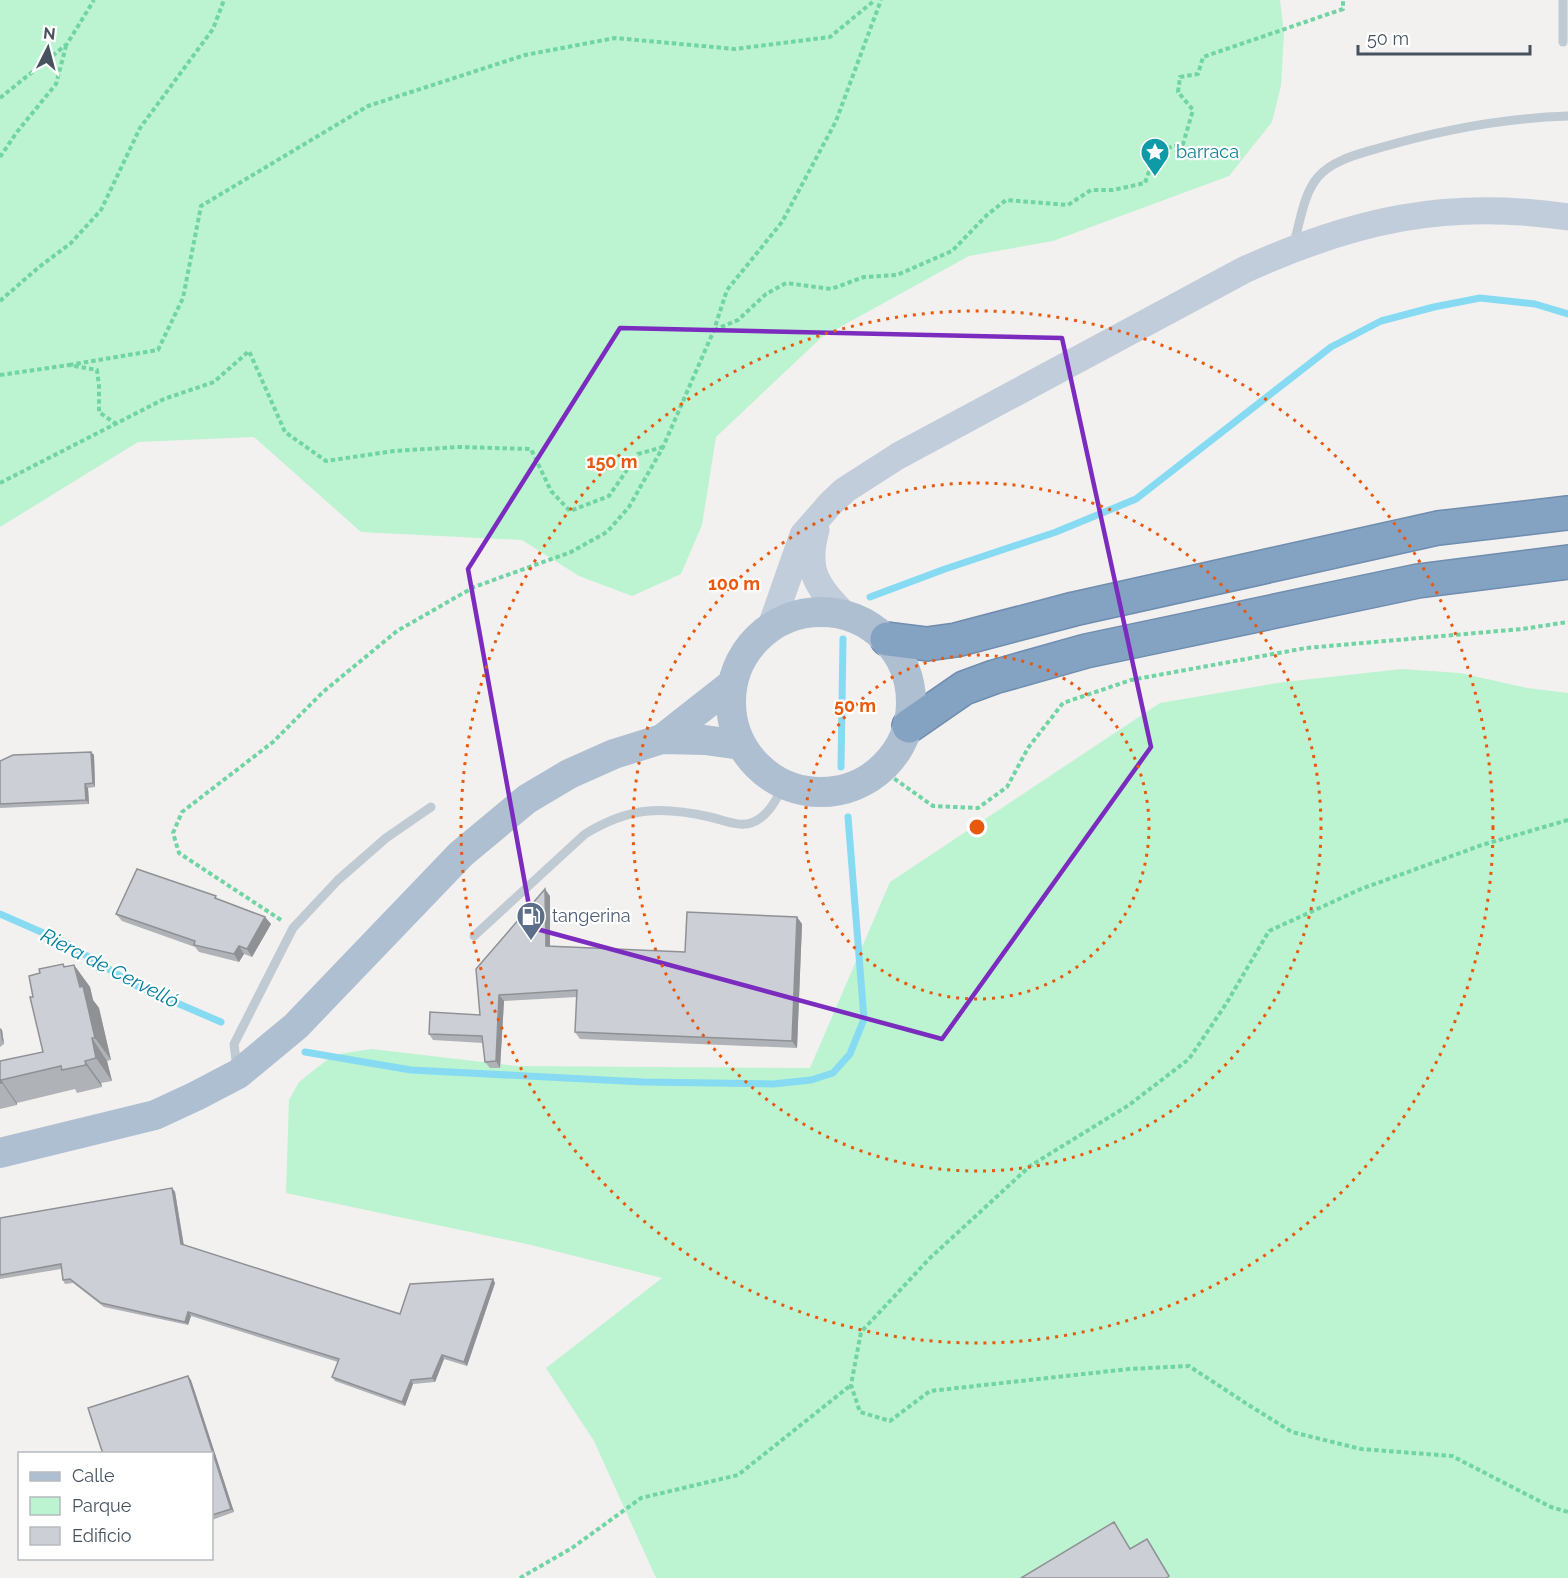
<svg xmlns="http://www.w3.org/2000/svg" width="1568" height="1578" viewBox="0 0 1568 1578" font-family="Raleway,sans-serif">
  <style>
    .green { fill: #bcf3d1 }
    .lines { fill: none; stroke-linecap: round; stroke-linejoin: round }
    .stream { stroke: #86dbf3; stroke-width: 7 }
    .highway-casing { stroke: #6f8dae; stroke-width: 36 }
    .path { stroke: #71d4a4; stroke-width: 4; stroke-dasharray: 4.5 3; stroke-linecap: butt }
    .lane { stroke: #c0cad3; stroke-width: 9 }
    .secondary { stroke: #c1cdda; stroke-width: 27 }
    .primary { stroke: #aebfd1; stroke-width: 30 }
    .highway { stroke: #84a2c2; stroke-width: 33 }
    .wall { fill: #afb2b7 }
    .shaded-wall { fill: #8f9195 }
    .building { fill: #cccfd5; stroke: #8f9195; stroke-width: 1.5 }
    .marked { fill: none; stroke: #7b2cbf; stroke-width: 4.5; stroke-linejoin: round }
    .ring { fill: none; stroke: #e8590c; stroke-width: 3; stroke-dasharray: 3 6 }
    .labels { text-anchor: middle; stroke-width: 4.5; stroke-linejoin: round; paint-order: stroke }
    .culture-label { font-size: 18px; fill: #0d838f; stroke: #fff; text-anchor: start }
    .service-label { font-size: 18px; fill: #4e5e75; stroke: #fff; text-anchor: start }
    .water-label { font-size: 20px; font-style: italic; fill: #037d9e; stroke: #fff }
    .centre { fill: #e8590c; stroke: #fff; stroke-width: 3 }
    .ring-label { font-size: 18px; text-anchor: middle; font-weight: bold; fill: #e8590c; stroke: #fff; stroke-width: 4.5; stroke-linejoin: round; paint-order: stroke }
  </style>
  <rect width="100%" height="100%" fill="#f3f0f0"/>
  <!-- green -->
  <g class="green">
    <path d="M 0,0 L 1280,0 L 1284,33 L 1281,86 L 1272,122 L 1229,176 L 1053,241 L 969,256 L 822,337 L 716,437 L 702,525 L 681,574 L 632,596 L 579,576 L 522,540 L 361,532 L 254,437 L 138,442 L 0,527 Z"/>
    <path d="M 1402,669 L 1460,673 L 1527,688 L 1568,693 L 1568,1578 L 656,1578 L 594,1441 L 546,1368 L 662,1278 L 527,1244 L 286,1193 L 289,1100 L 299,1082 L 333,1055 L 372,1049 L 516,1066 L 810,1068 L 890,882 L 1160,703 L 1284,682 Z"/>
  </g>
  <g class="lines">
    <!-- stream -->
    <g class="stream">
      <path d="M 870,597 L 945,569 L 1056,532 L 1136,499 L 1331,347 L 1381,321 L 1434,307 L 1480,298 L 1535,304 L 1568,314"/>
      <path d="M 841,767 L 843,639"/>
      <path d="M 0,914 L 64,942 L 135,985 L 221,1022"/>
      <path d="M 305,1052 L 411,1070 L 643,1082 L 773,1084 L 811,1080 L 833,1073 L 850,1054 L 864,1019 L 848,817"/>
    </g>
    <!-- highway casing -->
    <g class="highway-casing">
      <g id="highway">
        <path d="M 887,639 L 927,644 L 956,640 L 1074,609 L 1438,528 L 1568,513"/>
        <path d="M 909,726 L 964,688 L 994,677 L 1086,651 L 1418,581 L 1568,562"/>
      </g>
    </g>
    <!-- path -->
    <g class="path">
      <path d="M 0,98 L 67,44 L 94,0"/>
      <path d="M 0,157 L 17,132 L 56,84 L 66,46"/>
      <path d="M 0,301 L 39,267 L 71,243 L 101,210 L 140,128 L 213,29 L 224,0"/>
      <path d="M 714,330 L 738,320 L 766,294 L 786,283 L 831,289 L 864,277 L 897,275 L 952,251 L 987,215 L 1006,200 L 1068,205 L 1091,190 L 1113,190 L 1145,183 L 1156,151 L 1183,144 L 1193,110 L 1178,92 L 1180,77 L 1198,74 L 1203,57 L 1343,9 L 1343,0"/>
      <path d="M 69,365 L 158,350 L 183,298 L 201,206 L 368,106 L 525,55 L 615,38 L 735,49 L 830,37 L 875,0"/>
      <path d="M 0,375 L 69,365 L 97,370 L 99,386 L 99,412 L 116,424"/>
      <path d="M 0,483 L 164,399 L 214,382 L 249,351 L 285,432 L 326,461 L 394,451 L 458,447 L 531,449 L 551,491 L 570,511 L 609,496 L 638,454 L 663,447"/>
      <path d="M 882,770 L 933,806 L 978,808 L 1007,787 L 1028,748 L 1063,703 L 1131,680 L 1306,648 L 1522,629 L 1568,622"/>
      <path d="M 1568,820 L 1482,845 L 1361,889 L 1269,931 L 1226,1004 L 1189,1059 L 1129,1105 L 1030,1166 L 930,1258 L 861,1332 L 851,1385 L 860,1412 L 890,1421 L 930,1391 L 1129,1369 L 1189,1366 L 1247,1404 L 1292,1432 L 1361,1449 L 1452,1456 L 1551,1507 L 1568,1512"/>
      <path d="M 281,920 L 179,853 L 173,833 L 182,812 L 273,742 L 323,692 L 397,631 L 474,587 L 571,552 L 607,532 L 629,507 L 663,447 L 714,330 L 727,290 L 782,222 L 836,121 L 881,0"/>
      <path d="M 520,1578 L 572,1548 L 641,1498 L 738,1475 L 851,1385"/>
    </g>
    <!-- lane -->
    <g class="lane">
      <path d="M 1563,42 L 1563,0"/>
      <path d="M 1293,246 C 1300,224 1303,194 1318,177 C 1332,160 1359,154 1379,148 C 1441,130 1503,118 1568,116"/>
      <path d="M 474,936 L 585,834 C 629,807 661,806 710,817 C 723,820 739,827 751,823 C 768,817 776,800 784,785"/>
      <path d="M 237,1068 L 234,1044 L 293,928 L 338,880 L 386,838 L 431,807"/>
    </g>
    <!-- secondary -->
    <g class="secondary">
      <path d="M 816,530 C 805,569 816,586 843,613"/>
      <path d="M 771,626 L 803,535 L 831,503 L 845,490 L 898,456 L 1244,270 C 1354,220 1447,199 1568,217"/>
    </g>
    <!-- primary -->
    <g class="primary">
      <circle cx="821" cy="702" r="90"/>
      <path d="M 662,739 L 732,684"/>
      <path d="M 0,1153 L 155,1115 L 196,1096 L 238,1074 L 296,1026 L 461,854 L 527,799 L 569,774 L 614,754 L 662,739 L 705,740 L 741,745"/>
    </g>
    <!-- highway -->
    <use href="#highway" class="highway"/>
  </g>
  <!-- wall -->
  <g class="wall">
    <path d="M 91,752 L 94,755 L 95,787 L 88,788 L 89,804 L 0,808 L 0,761 Z"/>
    <path d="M 550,896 L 550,946 L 685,952 L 797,917 L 802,924 L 797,1048 L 580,1039 L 575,1032 L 577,997 L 504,1001 L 500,1068 L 490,1068 L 485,1062 L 483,1043 L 433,1040 L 429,1034 L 480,1015 Z"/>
    <path d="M 217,899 L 265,917 L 271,924 L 252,957 L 244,954 L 239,962 L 199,952 L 195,947 L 122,921 L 116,914 Z"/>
    <path d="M 63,964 L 66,967 L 74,965 L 90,987 L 93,1000 L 99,1008 L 111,1060 L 107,1061 L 112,1081 L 101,1083 L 102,1087 L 77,1093 L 75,1089 L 17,1103 L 17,1105 L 0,1109 L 0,1061 L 43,1052 L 33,997 L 40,973 Z"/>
    <path d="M 0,1028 L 2,1030 L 4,1044 L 0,1047 Z"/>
    <path d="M 172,1188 L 175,1192 L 184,1245 L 400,1314 L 493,1279 L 495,1283 L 467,1366 L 444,1359 L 435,1382 L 413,1384 L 405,1406 L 335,1381 L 332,1377 L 338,1362 L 191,1316 L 188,1325 L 104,1307 L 73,1283 L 65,1284 L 63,1280 L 61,1269 L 0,1279 L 0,1218 Z"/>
    <path d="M 191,1380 L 234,1512 L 212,1520 L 212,1454 Z"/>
  </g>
  <!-- shaded-wall -->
  <g class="shaded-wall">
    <path d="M 91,752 L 94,755 L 95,787 L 93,783 Z"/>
    <path d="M 85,784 L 88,788 L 89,804 L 86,800 Z"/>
    <path d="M 545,889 L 550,896 L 550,953 L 546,946 Z"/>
    <path d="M 265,917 L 271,924 L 252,957 L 247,949 Z"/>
    <path d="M 797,917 L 802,924 L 797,1048 L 792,1041 Z"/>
    <path d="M 239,946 L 244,954 L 239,962 L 234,954 Z"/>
    <path d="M 74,965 L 90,987 L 93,1000 L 99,1008 L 111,1060 L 95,1038 L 80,987 Z"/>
    <path d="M 499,995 L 504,1001 L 500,1068 L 496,1061 Z"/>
    <path d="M 0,1028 L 2,1030 L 4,1044 L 2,1040 Z"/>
    <path d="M 92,1038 L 107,1061 L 112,1081 L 96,1058 Z"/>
    <path d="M 85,1061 L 101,1083 L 102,1087 L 86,1065 Z"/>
    <path d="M 1,1080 L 17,1103 L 17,1105 L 2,1083 Z"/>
    <path d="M 172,1188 L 175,1192 L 184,1248 L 181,1244 Z"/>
    <path d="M 493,1279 L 495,1283 L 467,1366 L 464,1362 Z"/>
    <path d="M 188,1312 L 191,1316 L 188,1325 L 185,1322 Z"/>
    <path d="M 442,1355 L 444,1359 L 435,1382 L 432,1378 Z"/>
    <path d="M 188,1376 L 191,1380 L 234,1512 L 231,1509 Z"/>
    <path d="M 411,1380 L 413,1384 L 405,1406 L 402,1402 Z"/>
  </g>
  <!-- building -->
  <g class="building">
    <path d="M 91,752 L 93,783 L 85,784 L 86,800 L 0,804 L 0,761 L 13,755 Z"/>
    <path d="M 137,869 L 216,896 L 215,898 L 265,917 L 247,949 L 239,946 L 234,954 L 194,945 L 195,941 L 116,914 Z"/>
    <path d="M 545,889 L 546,946 L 685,952 L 687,912 L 797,917 L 792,1041 L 575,1032 L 577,990 L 499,995 L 496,1061 L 485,1062 L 482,1036 L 429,1034 L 430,1012 L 480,1015 L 476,969 Z"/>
    <path d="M 63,964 L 64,967 L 74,965 L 80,987 L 83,986 L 95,1038 L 92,1038 L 96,1058 L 85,1061 L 86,1065 L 62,1070 L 61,1066 L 1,1080 L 2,1083 L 0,1083 L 0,1061 L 43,1052 L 30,997 L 33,997 L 29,976 L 40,973 L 39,969 Z"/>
    <path d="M 172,1188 L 181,1244 L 400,1314 L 410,1284 L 493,1279 L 464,1362 L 442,1355 L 432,1378 L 411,1380 L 402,1402 L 332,1377 L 339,1359 L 188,1312 L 185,1322 L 101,1303 L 70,1279 L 63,1280 L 61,1264 L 0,1275 L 0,1218 Z"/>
    <path d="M 188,1376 L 231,1509 L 212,1515 L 212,1454 L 103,1454 L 88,1408 Z"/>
    <path d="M 1114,1522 L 1130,1549 L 1147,1539 L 1169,1576 L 1167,1578 L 1021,1578 Z"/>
  </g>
  <!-- marked area -->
  <path class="marked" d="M 620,328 L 1062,338 L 1151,747 L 942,1039 L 533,928 L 468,569 Z"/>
  <!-- distance rings -->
  <g class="ring">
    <circle cx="977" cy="827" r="172"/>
    <circle cx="977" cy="827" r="344"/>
    <circle cx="977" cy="827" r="516"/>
  </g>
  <!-- icons -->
  <defs>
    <g id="sight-pin" transform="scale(1.5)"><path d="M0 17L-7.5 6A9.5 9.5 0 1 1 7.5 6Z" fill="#0f9aa8" stroke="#fff"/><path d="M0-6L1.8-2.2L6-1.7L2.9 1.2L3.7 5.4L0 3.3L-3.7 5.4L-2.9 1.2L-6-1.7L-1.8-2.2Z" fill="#fff"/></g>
    <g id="fuel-pin" transform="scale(1.5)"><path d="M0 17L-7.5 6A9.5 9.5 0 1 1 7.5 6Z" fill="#5c6f8a" stroke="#fff"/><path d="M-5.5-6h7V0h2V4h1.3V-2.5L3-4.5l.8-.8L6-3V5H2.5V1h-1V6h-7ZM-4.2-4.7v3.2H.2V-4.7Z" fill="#fff"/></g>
  </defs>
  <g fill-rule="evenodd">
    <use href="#sight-pin" x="1155" y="152"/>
    <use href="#fuel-pin" x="531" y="916"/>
  </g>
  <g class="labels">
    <!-- culture labels -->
    <g class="culture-label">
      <text x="1176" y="158">barraca</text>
    </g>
    <!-- service labels -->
    <g class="service-label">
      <text x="552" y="922">tangerina</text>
    </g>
    <!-- water labels -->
    <g class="water-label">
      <text transform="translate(110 968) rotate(27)" y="7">Riera de Cervelló</text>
    </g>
  </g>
  <circle cx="977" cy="827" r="9" class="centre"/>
  <g class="ring-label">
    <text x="612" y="468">150 m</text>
    <text x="734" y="590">100 m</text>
    <text x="855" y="712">50 m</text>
  </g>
  <!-- legend -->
  <rect x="18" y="1452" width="195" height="108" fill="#ffffff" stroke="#b5babf" stroke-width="1.5"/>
  <rect x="30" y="1472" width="30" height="9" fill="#aebfd1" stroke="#b5babf" stroke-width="1.5"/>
  <text x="72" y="1482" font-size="18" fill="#46535f">Calle</text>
  <rect x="30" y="1497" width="30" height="18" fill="#bcf3d1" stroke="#b5babf" stroke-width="1.5"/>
  <text x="72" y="1512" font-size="18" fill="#46535f">Parque</text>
  <rect x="30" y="1527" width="30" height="18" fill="#cccfd5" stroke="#b5babf" stroke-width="1.5"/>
  <text x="72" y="1542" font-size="18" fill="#46535f">Edificio</text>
  <!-- north arrow -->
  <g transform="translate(48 48) rotate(6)" stroke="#ffffff" stroke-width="4.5" paint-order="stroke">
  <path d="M0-4.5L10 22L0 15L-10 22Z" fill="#46535f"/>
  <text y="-9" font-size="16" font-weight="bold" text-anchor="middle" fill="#46535f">N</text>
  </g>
  <!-- scale -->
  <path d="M1358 45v9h172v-9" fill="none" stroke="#46535f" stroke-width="3"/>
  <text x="1367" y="45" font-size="18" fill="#46535f" stroke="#ffffff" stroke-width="4.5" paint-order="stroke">50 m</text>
</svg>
